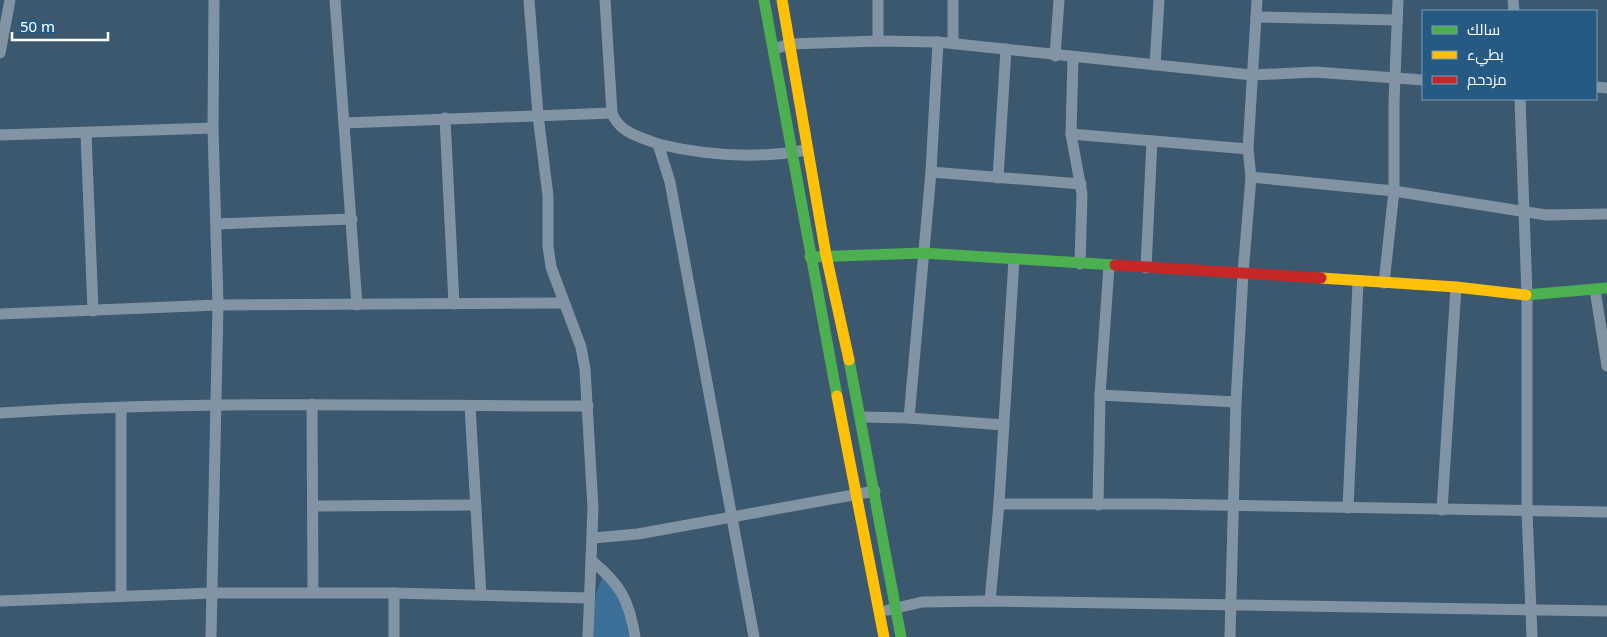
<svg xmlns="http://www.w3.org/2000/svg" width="1607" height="637" viewBox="0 0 1607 637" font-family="'Noto Sans',Cairo,sans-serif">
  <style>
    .green { fill: #3c7098 }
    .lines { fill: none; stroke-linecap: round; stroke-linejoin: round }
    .street { stroke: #8294a4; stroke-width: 11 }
    .fast { stroke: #4caf50; stroke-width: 11 }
    .slow { stroke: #ffc107; stroke-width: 11 }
    .jam { stroke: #c62828; stroke-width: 11 }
  </style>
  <rect width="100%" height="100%" fill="#3c586e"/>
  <!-- green -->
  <path class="green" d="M 603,578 C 624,595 624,611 629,637 L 594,637 C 594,616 592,596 603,578 Z"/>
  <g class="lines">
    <!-- street -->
    <g class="street">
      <path d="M 335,0 L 357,305"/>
      <path d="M 529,0 L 538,115 L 548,196 L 548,246 L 551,267 L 581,347 L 585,369 L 593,508 L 588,637"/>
      <path d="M 605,0 L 612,113 C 619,133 641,137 658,144 L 670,182 L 754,637"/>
      <path d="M 1513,0 L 1514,11"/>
      <path d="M 1256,17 L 1397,20"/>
      <path d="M 878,41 L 878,0"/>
      <path d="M 953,43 L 953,0"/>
      <path d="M 774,49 L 790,44 L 878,41 L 938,42 L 1252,75 L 1315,72 L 1423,80"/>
      <path d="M 0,53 L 10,0"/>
      <path d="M 1055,56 L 1059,0"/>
      <path d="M 1073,58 L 1071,134 L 1082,194 L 1080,264"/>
      <path d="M 1155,65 L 1159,0"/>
      <path d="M 1596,87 L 1607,88"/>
      <path d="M 1520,99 L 1527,295 L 1527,511 L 1532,637"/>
      <path d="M 445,118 L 454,304"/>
      <path d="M 344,123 L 612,113"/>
      <path d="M 86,133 L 93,311"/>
      <path d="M 1071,134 L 1248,149"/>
      <path d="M 0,135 L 213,128"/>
      <path d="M 658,144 C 708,156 757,159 807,150"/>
      <path d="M 931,172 L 1081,184"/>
      <path d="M 1251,177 L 1394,191 L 1546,215 L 1607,214"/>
      <path d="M 998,178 L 1006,49"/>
      <path d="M 216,224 L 352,219"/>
      <path d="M 1146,268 L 1152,141"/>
      <path d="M 1384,283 L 1394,191 L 1394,102 L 1398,0"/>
      <path d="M 1595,290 L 1607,366"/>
      <path d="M 0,314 L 218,305 L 563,303"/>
      <path d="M 1100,395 L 1236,402"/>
      <path d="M 312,404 L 313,592"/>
      <path d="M 470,406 L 481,595"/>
      <path d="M 121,408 L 121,596"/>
      <path d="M 0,413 C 196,400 392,406 588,406"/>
      <path d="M 861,417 L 909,418 L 1004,425"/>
      <path d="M 909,418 L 931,172 L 938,42"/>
      <path d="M 999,504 L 1156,504 L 1607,512"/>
      <path d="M 1098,505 L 1100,395 L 1109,266"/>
      <path d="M 314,506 L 475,505"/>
      <path d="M 1348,508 L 1358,282"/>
      <path d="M 1442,510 L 1456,287"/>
      <path d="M 593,538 L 638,534 L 875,491"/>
      <path d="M 592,561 C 621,585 629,600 635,637"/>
      <path d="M 394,593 L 394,637"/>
      <path d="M 0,601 L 213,593 L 394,593 L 589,598"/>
      <path d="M 990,601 L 999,504 L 1014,259"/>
      <path d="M 888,610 L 922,602 L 990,601 L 1607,611"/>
      <path d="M 211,637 L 218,305 L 213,128 L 214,0"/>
      <path d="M 1230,637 L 1236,402 L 1243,273 L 1251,177 L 1248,149 L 1257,0"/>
    </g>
    <!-- fast -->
    <g class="fast">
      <path d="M 764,0 L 837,396"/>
      <path d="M 810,257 L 923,253 L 1115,265"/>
      <path d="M 1526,295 L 1607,288"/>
      <path d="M 849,360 L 901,637"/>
    </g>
    <!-- slow -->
    <g class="slow">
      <path d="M 782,0 L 826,255 L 849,360"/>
      <path d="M 1321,278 L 1456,287 L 1526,295"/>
      <path d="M 837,396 L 884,637"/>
    </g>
    <!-- jam -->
    <path class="jam" d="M 1115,265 L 1321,278"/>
  </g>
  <!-- legend -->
  <rect x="1422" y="10" width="175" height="90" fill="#275a83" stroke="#7d9cb5"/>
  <rect x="1432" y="26" width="25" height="8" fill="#4caf50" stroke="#7d9cb5"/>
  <text x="1467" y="35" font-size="15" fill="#ffffff">سالك</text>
  <rect x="1432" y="51" width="25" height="8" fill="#ffc107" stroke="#7d9cb5"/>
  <text x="1467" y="60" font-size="15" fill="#ffffff">بطيء</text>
  <rect x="1432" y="76" width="25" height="8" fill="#c62828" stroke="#7d9cb5"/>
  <text x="1467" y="85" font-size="15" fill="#ffffff">مزدحم</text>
  <!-- scale -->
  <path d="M12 32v8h96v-8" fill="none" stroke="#ffffff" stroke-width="2.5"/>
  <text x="20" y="32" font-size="15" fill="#ffffff" stroke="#275a83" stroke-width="4" paint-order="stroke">50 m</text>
</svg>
